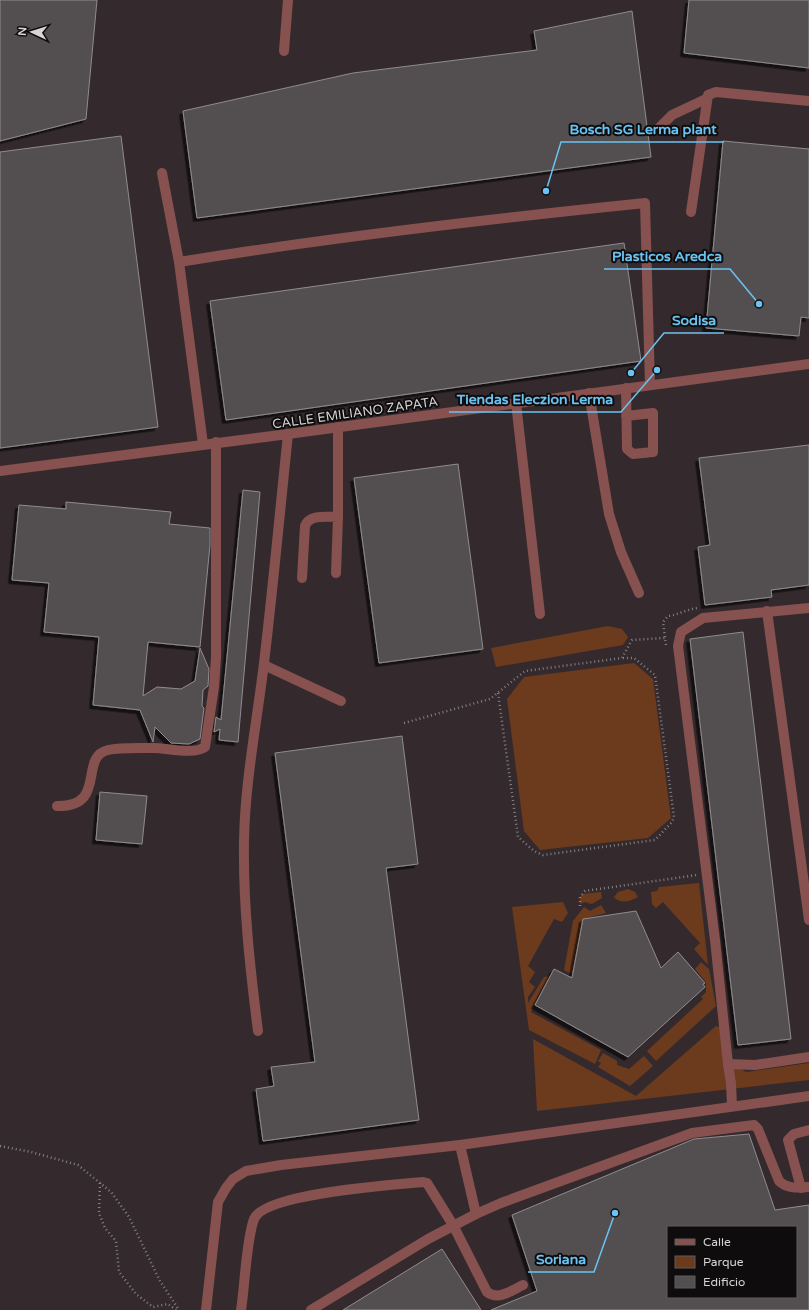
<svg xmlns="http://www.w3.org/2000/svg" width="809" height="1310" viewBox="0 0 809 1310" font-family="'Varela Round',sans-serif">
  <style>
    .built { fill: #342a2d; fill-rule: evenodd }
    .green { fill: #6c3a1d }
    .building { fill: #524f51; stroke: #8f8c8f; fill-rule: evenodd; filter: url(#shadow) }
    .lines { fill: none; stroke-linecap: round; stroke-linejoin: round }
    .path { stroke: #848282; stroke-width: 2.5; stroke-dasharray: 1 3; stroke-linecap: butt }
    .minor { stroke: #86514e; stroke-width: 10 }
    .labels { text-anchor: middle; stroke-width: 4; stroke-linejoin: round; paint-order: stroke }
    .street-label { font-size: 13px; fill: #d6d4d4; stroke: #0e0c0d }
    .leader { fill: none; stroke: #6ac3f2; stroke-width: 1.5 }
    .callout-dot { fill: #6ac3f2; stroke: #0e0c0d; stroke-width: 1.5 }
    .callout-label { font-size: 14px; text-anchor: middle; font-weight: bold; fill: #6ac3f2; stroke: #0e0c0d; stroke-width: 4; stroke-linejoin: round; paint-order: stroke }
  </style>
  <defs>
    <filter id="shadow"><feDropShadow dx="-3.5" dy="3.5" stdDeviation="0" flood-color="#0009"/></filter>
  </defs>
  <rect width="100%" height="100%" fill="#262324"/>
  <!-- built -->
  <path class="built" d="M 0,0 L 809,0 L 809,1310 L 0,1310 ZM 668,1227 L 796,1227 L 796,1297 L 668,1297 Z"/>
  <!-- green -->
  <g class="green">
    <path d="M 608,626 L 622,629 L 628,637 L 623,645 L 496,667 L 491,648 Z"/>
    <path d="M 634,663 L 653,679 L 671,818 L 648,838 L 540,850 L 524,831 L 507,699 L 524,677 Z"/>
    <path d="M 699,883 L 708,965 L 694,949 L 700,943 L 663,902 L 656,908 L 652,904 L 651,892 L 657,891 L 659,887 Z"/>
    <path d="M 628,889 L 635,892 L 638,897 C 630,901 621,905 614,897 L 618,892 Z"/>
    <path d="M 601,892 L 602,898 L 592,904 L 585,902 L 580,904 L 580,898 L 582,894 Z"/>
    <path d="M 563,902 L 568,913 L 562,922 L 554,919 L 528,966 L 535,972 L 529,982 L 535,987 L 528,997 L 528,1003 L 544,977 L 550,976 L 531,1012 L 601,1050 L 595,1064 L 529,1030 L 512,907 Z"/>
    <path d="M 601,905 L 606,913 L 583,919 L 573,970 L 618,993 L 618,1000 L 564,970 L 573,921 L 584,907 L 590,911 Z"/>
    <path d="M 701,962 L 709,969 L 716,1006 L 656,1061 L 647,1051 L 703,999 L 701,997 L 706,992 L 706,982 L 695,969 Z"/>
    <path d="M 716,1026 L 722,1028 C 727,1046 728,1062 746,1072 L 809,1063 L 809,1080 L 537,1111 L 533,1039 L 636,1096 Z"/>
    <path d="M 603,1053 L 617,1061 L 617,1065 L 629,1069 L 644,1056 L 653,1066 L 630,1086 L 598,1067 L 601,1063 L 598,1061 Z"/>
  </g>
  <!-- building -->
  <g class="building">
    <path d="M 0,0 L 97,0 L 86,119 L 0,141 Z"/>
    <path d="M 689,0 L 809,0 L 809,68 L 684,53 Z"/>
    <path d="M 632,11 L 651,157 L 197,218 L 183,111 L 353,73 L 537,50 L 534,31 Z"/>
    <path d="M 121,136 L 158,427 L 0,448 L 0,152 Z"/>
    <path d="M 723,141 L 809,149 L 809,318 L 801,317 L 799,336 L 706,328 Z"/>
    <path d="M 624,243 L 641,361 L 226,420 L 210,301 Z"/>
    <path d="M 809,445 L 809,585 L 771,590 L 772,597 L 705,605 L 698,547 L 710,545 L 699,458 Z"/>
    <path d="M 458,464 L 483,649 L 379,663 L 354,478 Z"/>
    <path d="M 243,490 L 260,492 L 238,742 L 219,740 L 220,729 L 214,732 L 216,717 L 221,720 Z"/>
    <path d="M 66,502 L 171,512 L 169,524 L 210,528 L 210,545 L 200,647 L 148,642 L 143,696 L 157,687 L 181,689 L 195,681 L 200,648 L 209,669 L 208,686 L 203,690 L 202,706 L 204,708 L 200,739 L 189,744 L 171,743 L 155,727 L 153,742 L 140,710 L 93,705 L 99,637 L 44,632 L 49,583 L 12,580 L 19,505 L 66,509 Z"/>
    <path d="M 743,632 L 791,1039 L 738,1045 L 690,639 Z"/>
    <path d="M 402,736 L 418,864 L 386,868 L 419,1120 L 263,1141 L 256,1089 L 274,1086 L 271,1067 L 315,1062 L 275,753 Z"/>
    <path d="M 100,792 L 147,796 L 142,844 L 96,840 Z"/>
    <path d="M 636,911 L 661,968 L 678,952 L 705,983 L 703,984 L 705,987 L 628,1057 L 535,1005 L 554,969 L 572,978 L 583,919 Z"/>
    <path d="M 749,1134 L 775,1210 L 809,1205 L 809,1310 L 491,1310 L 537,1291 L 512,1215 L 694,1139 ZM 668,1227 L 796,1227 L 796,1297 L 668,1297 Z"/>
    <path d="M 442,1249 L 481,1310 L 343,1310 Z"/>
  </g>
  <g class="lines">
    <!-- path -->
    <g class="path">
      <path d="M 666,645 L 663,622 L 668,616 C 678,615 687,609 698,608"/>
      <path d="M 498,693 L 518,837 L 534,851 L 543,855 L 655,840 L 672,822 L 674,817 L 655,675 L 634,658 L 622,658"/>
      <path d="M 404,723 L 490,699 L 525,671 L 622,658 L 632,640 L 665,638"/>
      <path d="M 580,906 L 580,897 L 585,891 L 697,875"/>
      <path d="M 0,1146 L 31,1152 L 78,1165 L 111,1192 L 129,1217 L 160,1281 L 179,1310"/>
      <path d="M 100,1183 L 99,1213 L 105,1228 L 116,1241 L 119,1272 L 136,1294 L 153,1307 L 168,1304 L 176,1310"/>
    </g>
    <!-- minor -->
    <g class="minor">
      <path d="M 284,51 L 288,0"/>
      <path d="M 657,130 L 672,115 L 706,99"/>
      <path d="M 162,173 L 179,262 L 203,444"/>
      <path d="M 691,212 L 708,95 L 716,92 L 809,101"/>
      <path d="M 179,262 C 333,237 489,219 645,203 L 650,385"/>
      <path d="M 626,388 L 627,449 L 633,454 L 653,452 L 653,413 L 626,416"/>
      <path d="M 589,393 L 609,514 L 621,552 L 639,593"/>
      <path d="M 516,403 L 540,614"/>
      <path d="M 0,471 L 288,434 L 809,364"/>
      <path d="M 338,517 L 338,427"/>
      <path d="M 302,578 L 305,526 C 310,514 327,517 338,517 L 336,573"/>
      <path d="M 809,608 L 703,618 L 681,632 L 678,646 L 715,940 L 728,1064 L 755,1065 L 809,1057"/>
      <path d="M 767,611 L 809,920"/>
      <path d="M 264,665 L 341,701"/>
      <path d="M 57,806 C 108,807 78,757 108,750 C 121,747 140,748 154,748 C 167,748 194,755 205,747 L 214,687 L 216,657 L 216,442"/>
      <path d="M 258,1031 C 250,968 243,905 244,841 C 245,781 257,722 264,663 C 273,587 280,511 288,434"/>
      <path d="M 728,1064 L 731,1083 L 732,1106"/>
      <path d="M 460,1145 L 476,1214"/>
      <path d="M 801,1188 L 788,1140 L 794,1134 L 809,1130"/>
      <path d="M 206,1310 L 218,1202 L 226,1188 L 233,1179 L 246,1171 L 281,1165 L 460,1145 L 809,1096"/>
      <path d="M 241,1310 C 245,1285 246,1241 254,1219 C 265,1193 394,1185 423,1182 L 427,1183 L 453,1225 L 487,1292 C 499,1301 512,1290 523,1285"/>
      <path d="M 311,1310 L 428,1239 L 476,1214 L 501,1203 L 692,1133 L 754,1125 L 758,1129 L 779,1181 C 787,1189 798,1188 809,1187"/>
    </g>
  </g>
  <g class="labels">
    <!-- street labels -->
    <g class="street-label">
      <text transform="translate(355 412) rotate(-8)" y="5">CALLE EMILIANO ZAPATA</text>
    </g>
  </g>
  <!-- callouts -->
  <path class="leader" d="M546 191L561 142H724M759 304L730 269H604M631 373L664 333H724M657 370L621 412H449M615 1213L594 1272H528"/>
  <g class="callout-dot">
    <circle cx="546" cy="191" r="4"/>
    <circle cx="759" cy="304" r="4"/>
    <circle cx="631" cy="373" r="4"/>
    <circle cx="657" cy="370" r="4"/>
    <circle cx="615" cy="1213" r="4"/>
  </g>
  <g class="callout-label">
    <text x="643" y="134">Bosch SG Lerma plant</text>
    <text x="667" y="261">Plasticos Aredca</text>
    <text x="694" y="325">Sodisa</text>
    <text x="535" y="404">Tiendas Eleczion Lerma</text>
    <text x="561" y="1264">Soriana</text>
  </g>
  <!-- legend -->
  <rect x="667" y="1226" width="130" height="72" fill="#0e0c0d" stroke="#5e5c5d"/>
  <rect x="675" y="1239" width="20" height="6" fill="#86514e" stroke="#5e5c5d"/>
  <text x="703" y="1246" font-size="12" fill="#d6d4d4">Calle</text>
  <rect x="675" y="1256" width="20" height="12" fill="#6c3a1d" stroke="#5e5c5d"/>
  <text x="703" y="1266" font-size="12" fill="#d6d4d4">Parque</text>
  <rect x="675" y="1276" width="20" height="12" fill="#524f51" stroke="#5e5c5d"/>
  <text x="703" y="1286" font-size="12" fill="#d6d4d4">Edificio</text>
  <!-- north arrow -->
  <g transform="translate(32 32) rotate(274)" stroke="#0e0c0d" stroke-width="3" paint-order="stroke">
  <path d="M0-3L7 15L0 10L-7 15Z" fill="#d6d4d4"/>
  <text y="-6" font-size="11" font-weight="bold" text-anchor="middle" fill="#d6d4d4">N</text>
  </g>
</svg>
